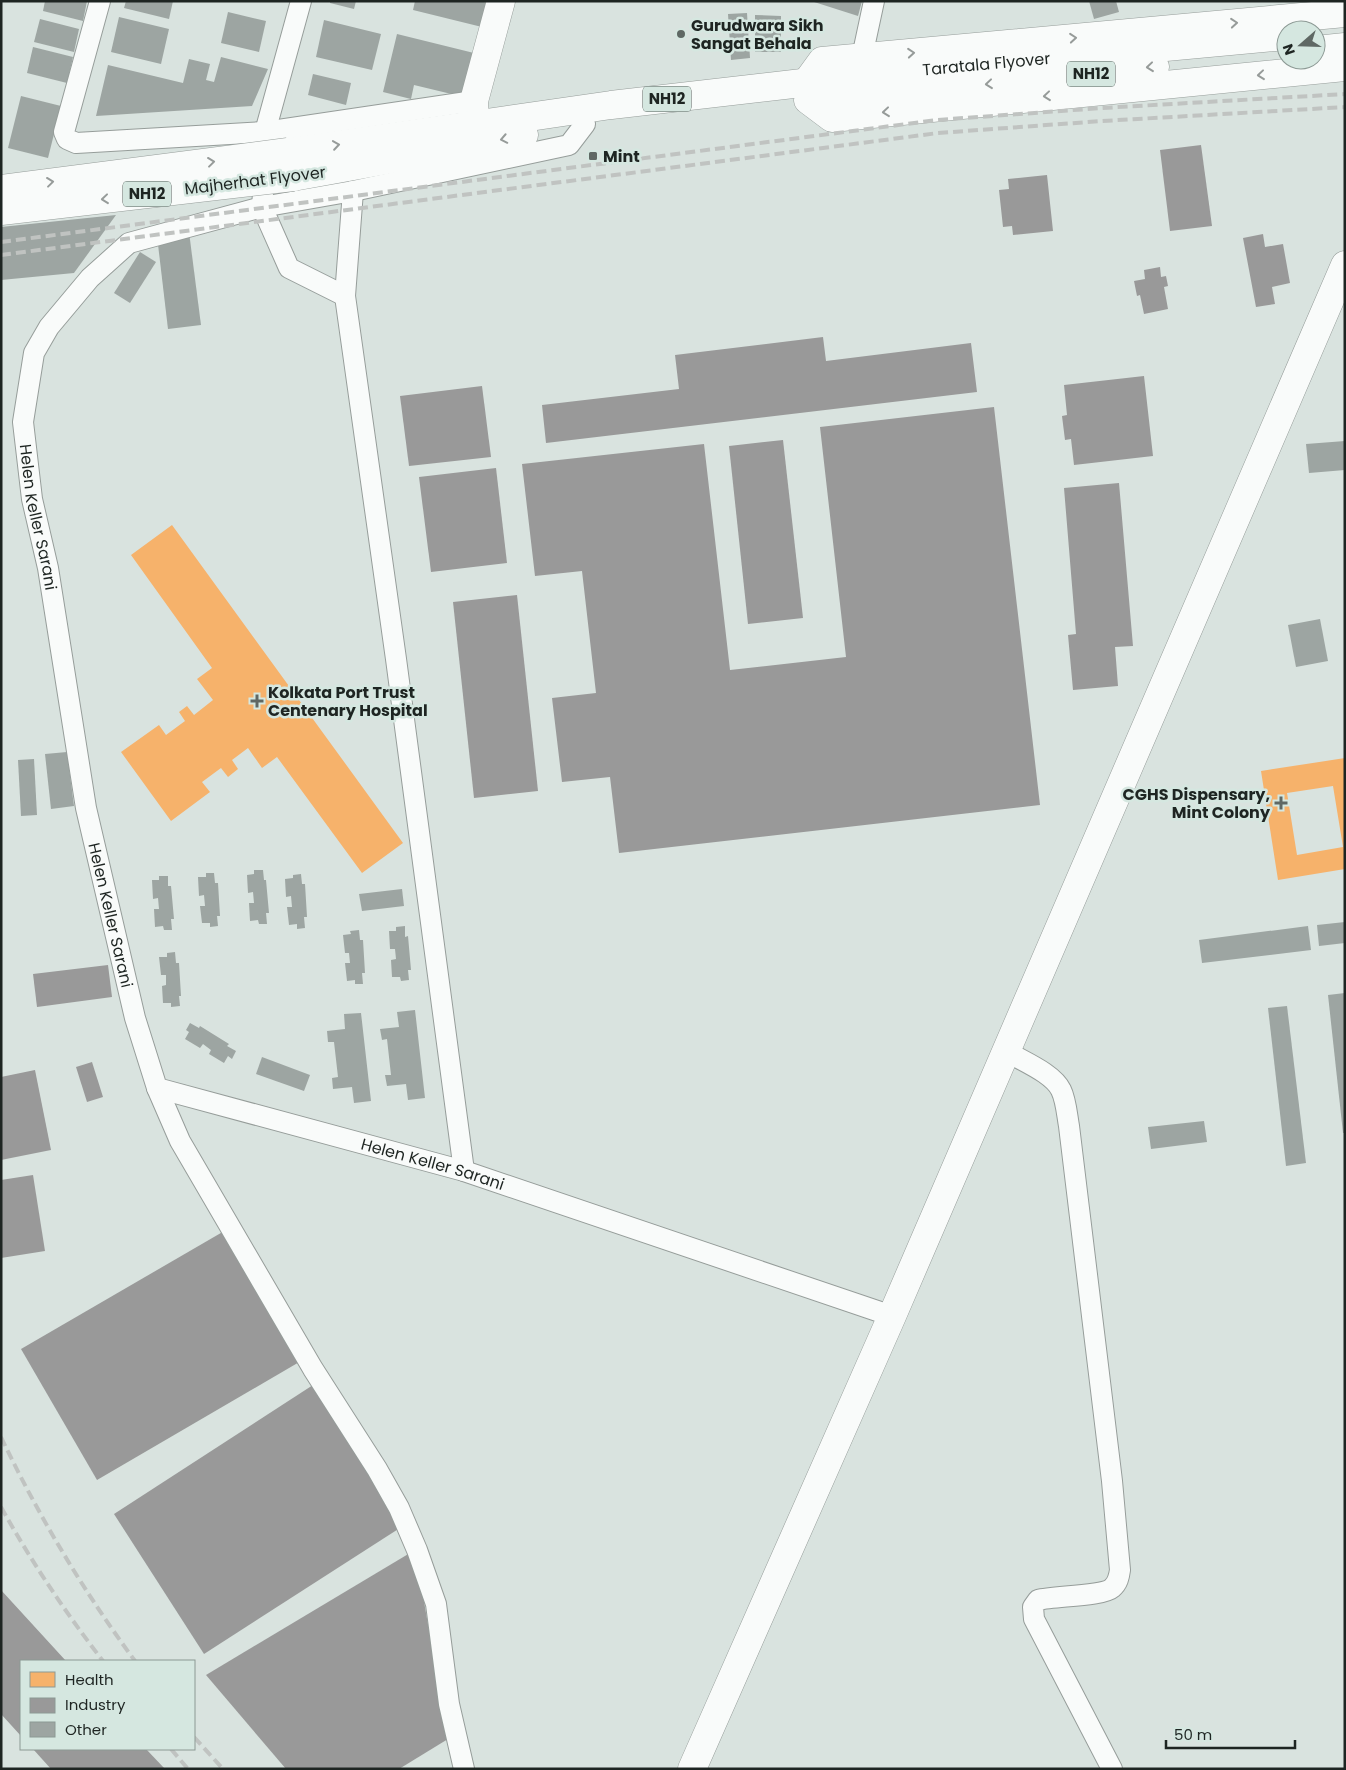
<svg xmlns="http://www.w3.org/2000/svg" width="1346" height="1770" viewBox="0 0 1346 1770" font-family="Poppins,sans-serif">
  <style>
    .health { fill: #f6b26b; fill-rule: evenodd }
    .industry { fill: #999 }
    .building { fill: #9da5a2 }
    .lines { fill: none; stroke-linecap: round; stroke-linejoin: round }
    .street-casing { stroke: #969d9a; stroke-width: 22 }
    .secondary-casing { stroke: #969d9a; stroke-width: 29 }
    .highway-casing { stroke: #969d9a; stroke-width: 29 }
    .street { stroke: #f9fbfa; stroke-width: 20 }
    .secondary { stroke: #f9fbfa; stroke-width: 28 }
    .highway { stroke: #f9fbfa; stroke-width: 28 }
    .rail { stroke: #c0c3c1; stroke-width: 4; stroke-dasharray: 10 5; stroke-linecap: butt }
    .highway-bridge-casing { stroke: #969d9a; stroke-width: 29; stroke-linecap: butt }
    .highway-bridge { stroke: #f9fbfa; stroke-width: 28 }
    .oneway { stroke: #969b99 }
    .poi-dot { fill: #5f6864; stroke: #d5e7e0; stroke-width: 2 }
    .labels { text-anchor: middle; stroke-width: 5; stroke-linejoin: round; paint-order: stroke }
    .shield { fill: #d5e7e0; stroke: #555f5b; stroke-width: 1 }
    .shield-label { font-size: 15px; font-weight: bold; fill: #1e2522 }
    .poi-label { font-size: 16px; font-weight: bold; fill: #1e2522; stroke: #d5e7e0; text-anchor: start }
    .street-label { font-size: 16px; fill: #1e2522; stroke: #d5e7e0 }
  </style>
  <rect width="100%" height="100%" fill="#d9e3df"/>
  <!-- health -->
  <g class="health">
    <path d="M 172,525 L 403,843 L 362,873 L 277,757 L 262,768 L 248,748 L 232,760 L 238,769 L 228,777 L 221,768 L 202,782 L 210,792 L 171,821 L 121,752 L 159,725 L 166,735 L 185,721 L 179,712 L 187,706 L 194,715 L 213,700 L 197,679 L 212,668 L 131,555 Z"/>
    <path d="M 1345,758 L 1345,869 L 1278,880 L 1261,771 ZM 1333,786 L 1343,847 L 1297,855 L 1287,793 Z"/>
  </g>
  <!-- industry -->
  <g class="industry">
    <path d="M 1201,145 L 1212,226 L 1170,231 L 1160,150 Z"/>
    <path d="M 1047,175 L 1053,231 L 1013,235 L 1012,226 L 1003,227 L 999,190 L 1009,189 L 1008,179 Z"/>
    <path d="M 1263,234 L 1265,247 L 1283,244 L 1290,283 L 1272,287 L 1275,304 L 1256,307 L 1243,238 Z"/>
    <path d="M 1160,267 L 1161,277 L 1166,276 L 1168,286 L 1164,287 L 1168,309 L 1144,314 L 1140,295 L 1137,296 L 1134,281 L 1145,279 L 1144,270 Z"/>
    <path d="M 823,337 L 826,361 L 971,343 L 977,392 L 546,443 L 542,405 L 679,389 L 675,355 Z"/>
    <path d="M 1144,376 L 1153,456 L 1074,465 L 1071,439 L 1065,440 L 1062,416 L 1067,415 L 1064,385 Z"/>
    <path d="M 482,386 L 491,457 L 409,466 L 400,396 Z"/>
    <path d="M 994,407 L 1040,805 L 619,853 L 610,777 L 562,782 L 552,698 L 596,693 L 582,571 L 535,576 L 522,464 L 704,444 L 730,670 L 846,657 L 820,427 Z"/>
    <path d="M 783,440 L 803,618 L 748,624 L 729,446 Z"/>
    <path d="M 496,468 L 507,563 L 431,572 L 419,477 Z"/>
    <path d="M 1119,483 L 1133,646 L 1115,647 L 1118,686 L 1073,690 L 1068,635 L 1076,634 L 1064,488 Z"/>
    <path d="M 517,595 L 538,791 L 474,798 L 453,602 Z"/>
    <path d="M 108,965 L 112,997 L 37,1007 L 33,974 Z"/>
    <path d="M 92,1062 L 103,1097 L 87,1102 L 76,1067 Z"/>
    <path d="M 35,1070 L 51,1150 L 1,1160 L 1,1077 Z"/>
    <path d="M 33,1175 L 45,1251 L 1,1258 L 1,1180 Z"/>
    <path d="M 226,1230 L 301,1361 L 97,1480 L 21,1349 Z"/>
    <path d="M 313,1385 L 403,1526 L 204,1654 L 114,1514 Z"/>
    <path d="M 415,1550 L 448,1739 L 399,1769 L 286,1769 L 206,1675 Z"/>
    <path d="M 1,1590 L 66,1661 L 21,1661 L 21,1736 L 1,1714 Z"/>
    <path d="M 33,1749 L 146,1749 L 165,1769 L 51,1769 Z"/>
  </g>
  <!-- building -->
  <g class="building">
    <path d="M 45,1 L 87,1 L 83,21 L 43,11 Z"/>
    <path d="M 126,1 L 173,1 L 169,19 L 124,8 Z"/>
    <path d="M 330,1 L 356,1 L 354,9 L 330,3 Z"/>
    <path d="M 415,1 L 480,1 L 488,3 L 482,27 L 413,10 Z"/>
    <path d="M 811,1 L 862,1 L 858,16 Z"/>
    <path d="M 1089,1 L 1116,1 L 1119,12 L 1094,19 Z"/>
    <path d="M 228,12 L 266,21 L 259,52 L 221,43 Z"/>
    <path d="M 747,13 L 750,58 L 731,60 L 728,14 Z"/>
    <path d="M 755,15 L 781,16 L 781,52 L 755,52 Z"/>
    <path d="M 119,17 L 169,29 L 161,64 L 111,52 Z"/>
    <path d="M 40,19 L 79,29 L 74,52 L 34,42 Z"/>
    <path d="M 324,20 L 381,34 L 372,70 L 316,57 Z"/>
    <path d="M 397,34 L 478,54 L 468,98 L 414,85 L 411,99 L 383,92 Z"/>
    <path d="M 33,47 L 73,57 L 67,83 L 27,73 Z"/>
    <path d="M 221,57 L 268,69 L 252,106 L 96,116 L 108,65 L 183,83 L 189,59 L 210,64 L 206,80 L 214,82 Z"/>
    <path d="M 313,74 L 351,83 L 346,105 L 308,95 Z"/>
    <path d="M 21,96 L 61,106 L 48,158 L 8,148 Z"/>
    <path d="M 116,215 L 74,273 L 1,280 L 1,227 Z"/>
    <path d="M 189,232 L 201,325 L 168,329 L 157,236 Z"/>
    <path d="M 140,252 L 156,262 L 130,303 L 114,293 Z"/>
    <path d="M 1345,441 L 1345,470 L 1309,473 L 1306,444 Z"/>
    <path d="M 1320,619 L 1328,661 L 1296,667 L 1288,625 Z"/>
    <path d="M 67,752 L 74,806 L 51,809 L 45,754 Z"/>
    <path d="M 34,759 L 37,815 L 21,816 L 18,760 Z"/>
    <path d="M 254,870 L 263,870 L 264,880 L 266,880 L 269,913 L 266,913 L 267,924 L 259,924 L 258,920 L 250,921 L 249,903 L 254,903 L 253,892 L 248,893 L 247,875 L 254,874 Z"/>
    <path d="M 206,873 L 214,873 L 215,883 L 218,883 L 220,916 L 217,916 L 218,926 L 210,927 L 210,923 L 202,923 L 200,906 L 205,906 L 204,895 L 199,896 L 198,877 L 206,877 Z"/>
    <path d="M 301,874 L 302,884 L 305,884 L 307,917 L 304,917 L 305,928 L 297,929 L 297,924 L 289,925 L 287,907 L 292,907 L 291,896 L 286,897 L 285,879 L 293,878 L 293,875 Z"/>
    <path d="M 159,876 L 168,876 L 168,886 L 171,886 L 174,919 L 171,919 L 172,930 L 164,930 L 163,926 L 155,927 L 154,909 L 159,909 L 158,898 L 153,899 L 152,880 L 159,880 Z"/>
    <path d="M 402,889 L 404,906 L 362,911 L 359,894 Z"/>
    <path d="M 1345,922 L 1345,943 L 1319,946 L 1317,925 Z"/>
    <path d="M 405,926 L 405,937 L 408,936 L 411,970 L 408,970 L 409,980 L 401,981 L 400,977 L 392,977 L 391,960 L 396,959 L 395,949 L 390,949 L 389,931 L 396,931 L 396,927 Z"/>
    <path d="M 1308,926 L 1311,950 L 1202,963 L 1199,940 Z"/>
    <path d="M 359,930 L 360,940 L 363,940 L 365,973 L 362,973 L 363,984 L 355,984 L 355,980 L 347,981 L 345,963 L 350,963 L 349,953 L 345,953 L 343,935 L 351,934 L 350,931 Z"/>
    <path d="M 175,952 L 176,963 L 179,963 L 181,996 L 179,996 L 180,1006 L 171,1007 L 171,1003 L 163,1003 L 162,986 L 166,985 L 166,975 L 161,975 L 159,957 L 167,957 L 167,953 Z"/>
    <path d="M 1345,993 L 1345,1133 L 1343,1133 L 1328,995 Z"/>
    <path d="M 1287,1006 L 1306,1163 L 1286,1166 L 1268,1008 Z"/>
    <path d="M 415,1010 L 425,1098 L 408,1100 L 406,1084 L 387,1086 L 385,1075 L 391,1075 L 387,1039 L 382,1040 L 380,1029 L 399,1027 L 397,1012 Z"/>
    <path d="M 361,1013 L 371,1101 L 354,1103 L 352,1087 L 333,1089 L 332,1078 L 338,1077 L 334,1042 L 328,1042 L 327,1031 L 345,1029 L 344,1014 Z"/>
    <path d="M 190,1023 L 199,1028 L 200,1026 L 229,1044 L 227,1046 L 236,1051 L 232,1059 L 228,1056 L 224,1063 L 209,1054 L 211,1050 L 203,1044 L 200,1048 L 185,1039 L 189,1032 L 186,1030 Z"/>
    <path d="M 262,1057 L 310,1075 L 304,1091 L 256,1074 Z"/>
    <path d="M 1204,1121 L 1207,1142 L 1151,1149 L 1148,1127 Z"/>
  </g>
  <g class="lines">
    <!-- street casing -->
    <g class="street-casing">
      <g id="street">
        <path d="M 100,1 L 64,132 L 67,139 L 76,143 L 265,132 L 474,101"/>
        <path d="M 862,57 L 874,1"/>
        <path id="s1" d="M 585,124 L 569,145 L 353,191 L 262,207 L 129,243 L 90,278 L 49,327 L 34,353 L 23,422 L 32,499 L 48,568 L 86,808 L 135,1018 L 157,1088 L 464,1171 L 892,1316"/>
        <path d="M 265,142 L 265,132 L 301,1"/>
        <path d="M 353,191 L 345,296 L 396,659 L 464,1171"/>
        <path d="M 263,193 L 262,207 L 289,268 L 345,296"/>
        <path d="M 1006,1051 C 1022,1061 1053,1073 1061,1090 C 1066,1100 1067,1115 1069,1126 L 1112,1481 L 1120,1570 C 1119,1577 1118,1583 1112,1588 C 1103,1596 1054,1596 1038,1600 L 1033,1607 L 1034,1619 L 1112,1769"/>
        <path d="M 157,1088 L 180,1141 L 313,1369 L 377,1469 L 399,1508 L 417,1550 L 436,1604 L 449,1704 L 464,1769"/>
      </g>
    </g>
    <!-- secondary casing -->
    <g class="secondary-casing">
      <g id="secondary">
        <path d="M 806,83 L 822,61 L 1345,13"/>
        <path d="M 808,100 L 832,118 L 1345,67"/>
        <path d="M 478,144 L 475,124 L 474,101 L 501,1"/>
        <path d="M 692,1769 L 892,1316 L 1345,265"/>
      </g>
    </g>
    <!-- highway casing -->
    <g class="highway-casing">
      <g id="highway">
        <path d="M 1316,50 L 1345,47"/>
        <path d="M 810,100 L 895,94 L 1155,67"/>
        <path id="s2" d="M 288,152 L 611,105 L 906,71 L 1286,36"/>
        <path d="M 293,177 L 524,135"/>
      </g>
    </g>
    <!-- street -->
    <use href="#street" class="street"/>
    <!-- secondary -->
    <use href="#secondary" class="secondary"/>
    <!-- highway -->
    <use href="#highway" class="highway"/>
    <!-- rail -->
    <g class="rail">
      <path d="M 1,242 L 937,120 L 1102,108 L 1345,94"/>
      <path d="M 1,255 L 938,133 L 1102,121 L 1345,107"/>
      <path d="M 1,1437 C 38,1515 84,1592 135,1661"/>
      <path d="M 1,1507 C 31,1561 65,1612 103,1661"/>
      <path d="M 194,1737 L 223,1769"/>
      <path d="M 171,1749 L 188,1769"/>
    </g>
    <!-- highway-bridge casing -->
    <g class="highway-bridge-casing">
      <g id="highway-bridge">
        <path d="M 1,189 L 288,152"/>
        <path d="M 1,211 L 293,177"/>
      </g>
    </g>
    <!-- highway-bridge -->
    <use href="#highway-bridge" class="highway-bridge"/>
  </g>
  <!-- one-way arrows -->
  <defs><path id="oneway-chevron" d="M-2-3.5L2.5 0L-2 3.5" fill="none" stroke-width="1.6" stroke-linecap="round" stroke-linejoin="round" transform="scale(1.25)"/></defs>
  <g class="oneway">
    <use href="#oneway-chevron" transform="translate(1234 23) rotate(-5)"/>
    <use href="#oneway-chevron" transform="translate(1073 38) rotate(-5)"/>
    <use href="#oneway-chevron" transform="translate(911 53) rotate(-5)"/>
    <use href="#oneway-chevron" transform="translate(1150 67) rotate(174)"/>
    <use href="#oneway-chevron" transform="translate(1261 75) rotate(174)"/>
    <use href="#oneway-chevron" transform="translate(989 84) rotate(174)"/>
    <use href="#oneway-chevron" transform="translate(1047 96) rotate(174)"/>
    <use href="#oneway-chevron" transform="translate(886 112) rotate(174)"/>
    <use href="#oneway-chevron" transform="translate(504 139) rotate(169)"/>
    <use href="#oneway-chevron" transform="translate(336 145) rotate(-8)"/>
    <use href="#oneway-chevron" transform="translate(211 162) rotate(-7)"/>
    <use href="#oneway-chevron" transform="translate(50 182) rotate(-7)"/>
    <use href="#oneway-chevron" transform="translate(105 199) rotate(174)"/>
  </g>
  <!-- markers -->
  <g class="poi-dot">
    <circle cx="681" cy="34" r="5"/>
    <rect x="588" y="151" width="10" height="10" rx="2.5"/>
    <path d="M254.5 693.5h5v5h5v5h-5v5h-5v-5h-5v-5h5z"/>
    <path d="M1278.5 795.5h5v5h5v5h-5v5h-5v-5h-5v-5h5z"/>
  </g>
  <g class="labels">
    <!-- shield labels -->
    <g class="shield">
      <rect x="1067" y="61.5" width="48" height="25" rx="4"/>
      <rect x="643" y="86.5" width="48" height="25" rx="4"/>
      <rect x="123" y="181.5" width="48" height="25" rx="4"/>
    </g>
    <g class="shield-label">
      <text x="1091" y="79">NH12</text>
      <text x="667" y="104">NH12</text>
      <text x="147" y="199">NH12</text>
    </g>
    <!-- poi labels -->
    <g class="poi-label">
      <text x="691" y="31">Gurudwara Sikh<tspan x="691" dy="18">Sangat Behala</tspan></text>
      <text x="603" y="162">Mint</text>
      <text x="268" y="698">Kolkata Port Trust<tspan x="268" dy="18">Centenary Hospital</tspan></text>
      <text x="1270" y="800" text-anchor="end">CGHS Dispensary,<tspan x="1270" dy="18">Mint Colony</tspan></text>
    </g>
    <!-- street labels -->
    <g class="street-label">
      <text dy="6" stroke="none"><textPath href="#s2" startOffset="704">Taratala Flyover</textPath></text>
      <text transform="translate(255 180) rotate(-7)" y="6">Majherhat Flyover</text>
      <text dy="6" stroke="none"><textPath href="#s1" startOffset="790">Helen Keller Sarani</textPath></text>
      <text dy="6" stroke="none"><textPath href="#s1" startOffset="1195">Helen Keller Sarani</textPath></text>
      <text dy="6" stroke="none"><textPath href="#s1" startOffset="1660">Helen Keller Sarani</textPath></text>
    </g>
  </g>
  <!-- border -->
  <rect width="1346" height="1770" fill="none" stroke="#1e2522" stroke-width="5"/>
  <!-- legend -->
  <rect x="20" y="1660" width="175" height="90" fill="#d5e7e0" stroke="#8c9994"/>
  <rect x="30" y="1672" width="25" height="15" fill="#f6b26b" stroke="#8c9994"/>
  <text x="65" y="1685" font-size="15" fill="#1e2522">Health</text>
  <rect x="30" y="1698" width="25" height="15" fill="#999999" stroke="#8c9994"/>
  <text x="65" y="1710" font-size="15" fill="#1e2522">Industry</text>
  <rect x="30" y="1722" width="25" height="15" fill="#9da5a2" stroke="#8c9994"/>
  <text x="65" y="1735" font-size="15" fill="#1e2522">Other</text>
  <!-- north arrow -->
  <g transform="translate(1301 45) rotate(250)"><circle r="24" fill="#d5e7e0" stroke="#8c9994"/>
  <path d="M0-4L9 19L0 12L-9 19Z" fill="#5f6864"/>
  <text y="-8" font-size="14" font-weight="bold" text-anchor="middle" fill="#1e2522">N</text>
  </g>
  <!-- scale -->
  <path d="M1166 1740v8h129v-8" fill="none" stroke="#1e2522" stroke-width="2.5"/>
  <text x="1174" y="1740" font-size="15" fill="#1e2522" stroke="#d5e7e0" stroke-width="4" paint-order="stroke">50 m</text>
</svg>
